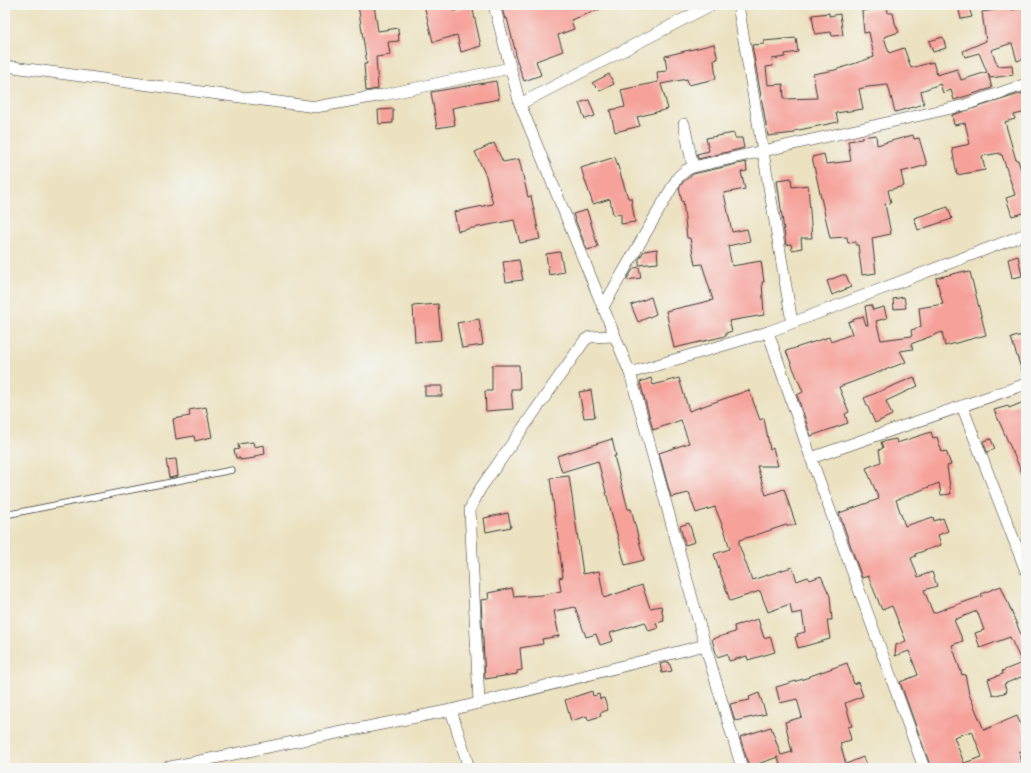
<svg xmlns="http://www.w3.org/2000/svg" width="1031" height="773" viewBox="0 0 1031 773" font-family="'Shantell Sans',sans-serif">
  <style>
    .building { fill: #f6a19a; fill-rule: evenodd }
    .lines { fill: none; stroke-linecap: round; stroke-linejoin: round }
    .lane-casing { stroke: #3b3a35; stroke-width: 7 }
    .street-casing { stroke: #3b3a35; stroke-width: 12 }
    .lane { stroke: #fff; stroke-width: 5.5 }
    .street { stroke: #fff; stroke-width: 11 }
  </style>
  <rect width="100%" height="100%" fill="#f6f6f2"/>
  <filter id="ink" filterUnits="userSpaceOnUse"><feTurbulence type="fractalNoise" baseFrequency=".025" numOctaves="2"/><feDisplacementMap in="SourceGraphic" scale="8" xChannelSelector="R" yChannelSelector="G"/><feConvolveMatrix kernelMatrix="1 2 1 2 8 2 1 2 1" color-interpolation-filters="sRGB"/></filter>
  <filter id="wash" filterUnits="userSpaceOnUse"><feTurbulence type="fractalNoise" baseFrequency=".012" numOctaves="4" result="noise"/><feDisplacementMap in="SourceGraphic" scale="16" xChannelSelector="R" yChannelSelector="G"/><feGaussianBlur stdDeviation="0.9" result="paint"/><feColorMatrix in="noise" values="0 0 0 0 0 0 0 0 0 0 0 0 0 0 0 0 0 1.4 0 .05"/><feComposite in="paint" operator="in"/></filter>
  <g filter="url(#wash)">
    <rect width="100%" height="100%" fill="#ece2c1"/>
    <g id="blocks">
      <!-- building -->
      <g class="building">
        <path d="M 358,5 L 374,5 L 378,31 L 398,28 L 399,41 L 388,42 L 390,55 L 376,57 L 378,89 L 366,91 L 364,64 L 367,64 Z"/>
        <path d="M 424,5 L 452,5 L 454,11 L 472,6 L 481,46 L 461,52 L 457,35 L 433,42 Z"/>
        <path d="M 501,5 L 608,5 L 608,6 L 571,20 L 574,29 L 558,35 L 563,51 L 536,61 L 541,75 L 524,81 L 515,55 L 516,54 L 507,18 L 505,19 Z"/>
        <path d="M 958,5 L 968,5 L 972,17 L 961,19 Z"/>
        <path d="M 1001,5 L 1011,5 L 1012,10 L 1024,8 L 1026,58 L 1017,61 L 1012,43 L 991,50 L 998,66 L 1012,65 L 1013,75 L 990,78 L 988,73 L 992,88 L 954,100 L 951,90 L 943,93 L 940,84 L 921,91 L 924,104 L 895,112 L 888,85 L 867,87 L 859,89 L 863,109 L 836,113 L 838,122 L 794,131 L 795,133 L 768,136 L 752,45 L 764,44 L 764,41 L 796,38 L 798,52 L 785,54 L 785,57 L 772,59 L 773,66 L 766,67 L 768,85 L 783,84 L 784,99 L 817,98 L 813,74 L 835,70 L 874,57 L 869,32 L 864,33 L 862,11 L 887,7 L 888,13 L 893,13 L 895,23 L 899,32 L 884,37 L 889,53 L 904,48 L 911,68 L 933,62 L 937,75 L 957,69 L 961,80 L 987,72 L 979,53 L 965,57 L 963,51 L 986,41 L 982,12 L 1002,9 Z"/>
        <path d="M 829,13 L 829,16 L 840,14 L 843,35 L 832,36 L 831,32 L 815,34 L 812,15 Z"/>
        <path d="M 943,37 L 946,48 L 933,52 L 929,41 Z"/>
        <path d="M 714,44 L 718,59 L 714,60 L 716,79 L 688,85 L 687,79 L 661,84 L 668,109 L 637,117 L 640,126 L 615,132 L 610,110 L 625,107 L 621,90 L 658,82 L 657,72 L 667,71 L 665,56 Z"/>
        <path d="M 609,74 L 614,84 L 600,91 L 592,83 Z"/>
        <path d="M 496,81 L 499,99 L 452,108 L 455,125 L 437,128 L 431,92 Z"/>
        <path d="M 1026,92 L 1026,112 L 1014,115 L 1015,119 L 1005,122 L 1016,160 L 1018,160 L 1026,185 L 1026,212 L 1012,216 L 1006,198 L 1015,195 L 1002,155 L 1000,155 L 1000,153 L 982,156 L 985,170 L 957,175 L 952,148 L 970,144 L 965,123 L 954,125 L 952,115 Z"/>
        <path d="M 589,100 L 595,116 L 585,119 L 579,103 Z"/>
        <path d="M 393,109 L 393,123 L 379,124 L 378,110 Z"/>
        <path d="M 734,133 L 735,138 L 742,138 L 744,148 L 698,159 L 697,154 L 709,151 L 706,138 Z"/>
        <path d="M 876,135 L 877,145 L 913,135 L 914,139 L 919,138 L 927,165 L 901,172 L 904,186 L 888,190 L 891,203 L 885,204 L 891,234 L 872,238 L 876,273 L 862,275 L 858,245 L 856,245 L 856,242 L 848,243 L 847,237 L 830,238 L 812,157 L 824,154 L 826,164 L 851,161 L 848,141 L 862,139 L 862,137 Z"/>
        <path d="M 494,143 L 503,162 L 519,159 L 528,197 L 531,196 L 540,239 L 520,243 L 514,220 L 458,231 L 454,212 L 493,204 L 486,176 L 475,152 Z"/>
        <path d="M 615,157 L 628,198 L 631,198 L 635,222 L 621,224 L 621,214 L 613,215 L 610,199 L 593,204 L 581,168 Z"/>
        <path d="M 746,162 L 747,171 L 741,172 L 745,189 L 724,193 L 732,232 L 747,229 L 750,241 L 728,246 L 732,266 L 761,261 L 764,282 L 762,282 L 764,315 L 729,321 L 732,331 L 726,333 L 726,336 L 674,348 L 666,311 L 713,300 L 702,264 L 695,265 L 690,238 L 687,238 L 683,201 L 682,202 L 679,188 L 683,182 L 693,174 Z"/>
        <path d="M 791,178 L 792,187 L 808,185 L 812,238 L 801,238 L 802,248 L 792,250 L 791,244 L 786,245 L 777,180 Z"/>
        <path d="M 948,207 L 952,219 L 918,230 L 914,218 Z"/>
        <path d="M 587,210 L 598,247 L 587,250 L 573,214 Z"/>
        <path d="M 657,249 L 658,263 L 639,265 L 639,259 L 644,251 Z"/>
        <path d="M 560,252 L 564,272 L 549,275 L 546,254 Z"/>
        <path d="M 1018,256 L 1022,276 L 1012,278 L 1008,259 Z"/>
        <path d="M 519,260 L 523,280 L 506,282 L 503,262 Z"/>
        <path d="M 639,267 L 641,278 L 626,280 L 634,268 Z"/>
        <path d="M 965,271 L 965,273 L 970,272 L 986,335 L 945,346 L 942,332 L 911,344 L 913,349 L 900,351 L 906,362 L 839,387 L 849,412 L 845,414 L 848,423 L 811,436 L 797,395 L 803,392 L 786,351 L 829,337 L 831,342 L 852,334 L 848,322 L 863,316 L 866,325 L 868,325 L 865,306 L 871,305 L 873,310 L 884,307 L 887,318 L 876,321 L 881,340 L 912,336 L 911,330 L 921,327 L 919,308 L 943,304 L 936,278 Z"/>
        <path d="M 842,275 L 846,275 L 851,287 L 832,295 L 827,281 Z"/>
        <path d="M 651,297 L 656,314 L 638,322 L 631,305 Z"/>
        <path d="M 904,297 L 906,308 L 894,309 L 893,299 Z"/>
        <path d="M 438,304 L 441,340 L 415,342 L 413,306 Z"/>
        <path d="M 479,319 L 483,345 L 462,348 L 457,323 Z"/>
        <path d="M 1026,334 L 1026,376 L 1024,377 L 1011,338 Z"/>
        <path d="M 492,365 L 519,365 L 520,389 L 511,389 L 513,409 L 486,411 L 485,391 L 492,391 Z"/>
        <path d="M 914,377 L 918,386 L 886,401 L 892,415 L 875,423 L 864,398 Z"/>
        <path d="M 651,378 L 653,385 L 679,378 L 689,411 L 749,390 L 760,420 L 764,418 L 770,450 L 773,448 L 778,466 L 757,466 L 766,495 L 784,489 L 796,525 L 786,525 L 756,535 L 739,540 L 739,545 L 752,580 L 792,567 L 797,581 L 808,577 L 810,580 L 821,576 L 830,596 L 832,620 L 827,620 L 830,639 L 798,648 L 795,637 L 798,636 L 797,634 L 805,632 L 802,612 L 792,614 L 790,604 L 768,612 L 760,591 L 730,601 L 714,554 L 730,549 L 725,532 L 715,507 L 696,513 L 689,493 L 671,497 L 659,453 L 689,443 L 681,420 L 653,430 L 640,382 Z"/>
        <rect x="425" y="386" width="17" height="10"/>
        <path d="M 591,390 L 595,417 L 584,418 L 579,392 Z"/>
        <path d="M 1026,401 L 1026,482 L 994,410 L 1008,406 L 1009,408 Z"/>
        <path d="M 206,407 L 212,437 L 195,441 L 194,436 L 176,439 L 173,419 L 190,416 L 189,410 Z"/>
        <path d="M 931,432 L 933,438 L 937,437 L 942,452 L 946,451 L 951,465 L 947,466 L 951,494 L 941,495 L 939,483 L 896,500 L 905,526 L 933,517 L 934,521 L 943,518 L 948,531 L 938,535 L 941,545 L 915,554 L 916,556 L 911,558 L 918,577 L 932,572 L 937,586 L 924,590 L 933,613 L 982,596 L 981,594 L 1001,586 L 1026,647 L 1026,675 L 1004,684 L 1007,692 L 993,696 L 988,679 L 1003,674 L 1002,671 L 1022,663 L 1010,637 L 980,648 L 975,633 L 984,630 L 977,611 L 954,620 L 963,641 L 952,645 L 962,675 L 965,674 L 969,694 L 984,730 L 1017,716 L 1026,736 L 1026,749 L 1019,752 L 1024,768 L 931,768 L 900,682 L 918,675 L 909,651 L 895,656 L 896,645 L 906,641 L 892,606 L 882,610 L 868,576 L 862,578 L 839,513 L 879,499 L 866,468 L 881,462 L 879,450 L 883,448 L 881,442 L 896,439 L 897,443 ZM 972,731 L 982,757 L 964,763 L 954,737 Z"/>
        <path d="M 612,439 L 616,456 L 614,456 L 628,509 L 631,509 L 644,560 L 625,565 L 598,461 L 562,472 L 557,456 Z"/>
        <path d="M 991,439 L 995,449 L 987,452 L 983,441 Z"/>
        <path d="M 253,442 L 254,447 L 264,445 L 265,454 L 255,456 L 255,458 L 240,460 L 240,458 L 236,458 L 234,450 L 239,449 L 238,444 Z"/>
        <path d="M 176,459 L 178,476 L 169,478 L 166,460 Z"/>
        <path d="M 569,476 L 583,574 L 599,571 L 604,598 L 642,585 L 650,608 L 661,606 L 664,621 L 656,623 L 658,628 L 649,631 L 645,622 L 610,633 L 613,641 L 600,645 L 596,634 L 586,637 L 575,607 L 554,611 L 559,636 L 542,639 L 543,644 L 520,648 L 522,670 L 517,671 L 517,674 L 485,679 L 481,600 L 489,599 L 488,593 L 512,588 L 514,597 L 542,595 L 561,591 L 559,578 L 563,577 L 550,478 Z"/>
        <path d="M 508,513 L 511,527 L 486,532 L 484,518 Z"/>
        <path d="M 689,523 L 695,542 L 685,545 L 680,526 Z"/>
        <path d="M 758,619 L 764,638 L 770,636 L 775,652 L 748,660 L 747,656 L 729,661 L 727,654 L 717,657 L 712,639 L 735,632 L 734,626 Z"/>
        <path d="M 669,662 L 672,671 L 662,673 L 660,664 Z"/>
        <path d="M 847,663 L 854,684 L 858,682 L 863,696 L 845,703 L 852,726 L 848,727 L 851,740 L 840,743 L 846,764 L 863,757 L 867,768 L 781,768 L 778,757 L 749,767 L 740,737 L 771,727 L 781,755 L 792,752 L 785,722 L 802,717 L 797,699 L 780,703 L 776,687 L 810,677 L 810,676 Z"/>
        <path d="M 592,691 L 593,696 L 599,694 L 600,699 L 604,698 L 608,710 L 600,713 L 601,716 L 588,720 L 587,716 L 571,721 L 565,700 Z"/>
        <path d="M 759,693 L 766,714 L 735,721 L 730,704 L 750,700 L 749,697 Z"/>
      </g>
    </g>
  </g>
  <g filter="url(#ink)">
    <use href="#blocks" fill-opacity="0" stroke="#3b3a35" stroke-width="1"/>
    <g class="lines">
      <!-- lane casing -->
      <g class="lane-casing">
        <path id="lane" d="M 5,515 L 232,470"/>
      </g>
      <!-- street casing -->
      <g class="street-casing">
        <g id="street">
          <path d="M 494,5 L 520,104 L 630,373 L 705,645 L 742,768"/>
          <path d="M 738,5 L 792,322"/>
          <path d="M 5,66 L 316,107 L 383,95 L 510,68"/>
          <path d="M 520,104 L 711,5"/>
          <path d="M 693,167 L 965,105 L 1026,84"/>
          <path d="M 603,307 L 678,177 L 686,170 L 693,167 L 684,124"/>
          <path d="M 768,332 L 811,458 L 924,768"/>
          <path d="M 630,373 L 768,332 L 1026,234"/>
          <path d="M 962,406 L 1026,571"/>
          <path d="M 811,458 L 1026,384"/>
          <path d="M 479,703 L 470,509 L 480,489 L 585,340 L 590,337 L 615,336"/>
          <path d="M 451,710 L 469,768"/>
          <path d="M 165,768 L 451,710 L 705,645"/>
        </g>
      </g>
      <!-- lane -->
      <use href="#lane" class="lane"/>
      <!-- street -->
      <use href="#street" class="street"/>
    </g>
  </g>
  <!-- margin -->
  <rect width="1031" height="773" fill="none" stroke="#f6f6f2" stroke-width="20"/>
</svg>
